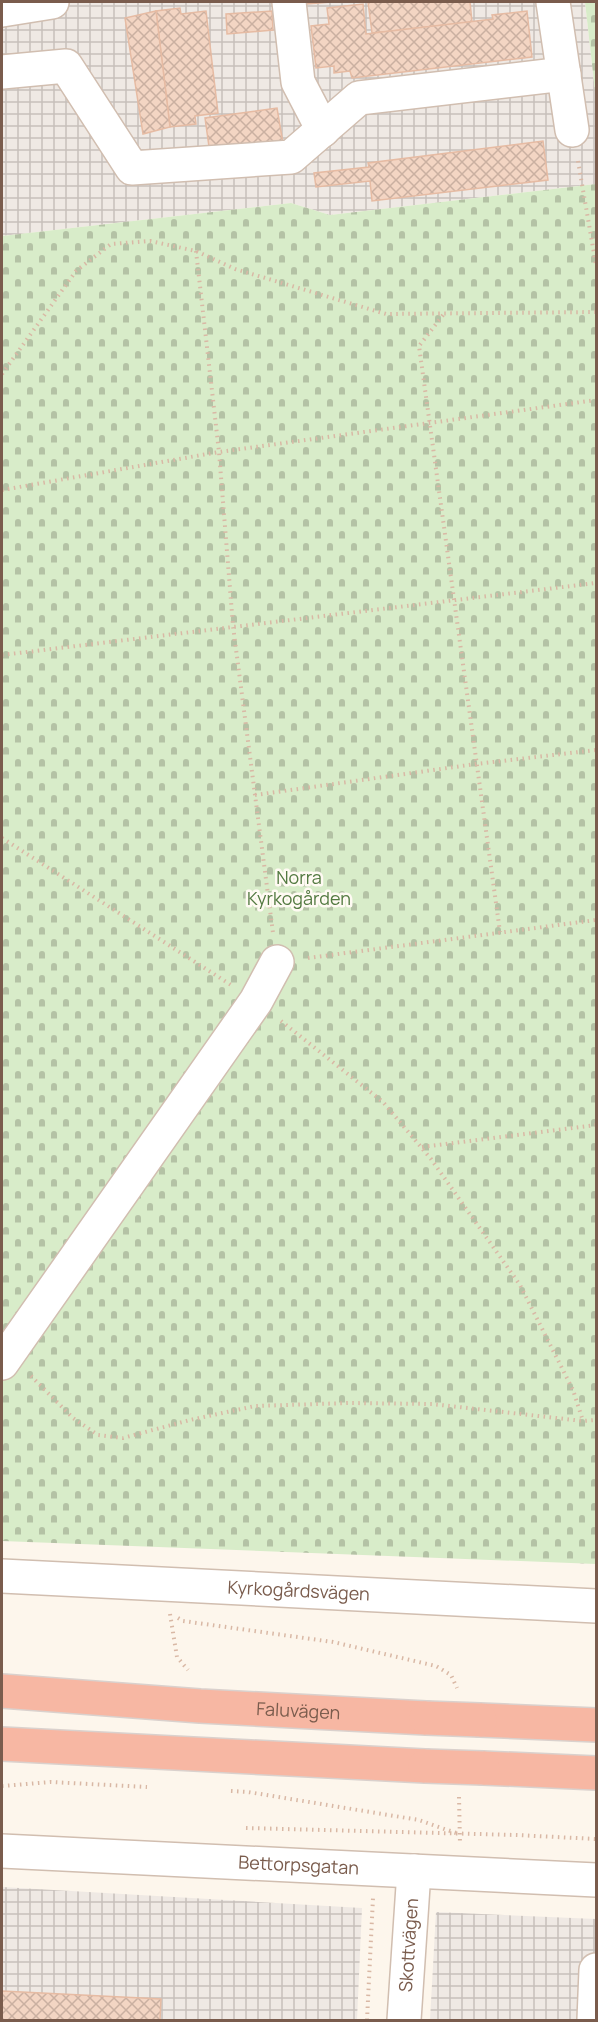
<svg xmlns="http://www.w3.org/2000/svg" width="598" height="2022" viewBox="0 0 598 2022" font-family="Manrope,sans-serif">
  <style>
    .industrial { fill: url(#industrial-grid) }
    .cemetery { fill: url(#cemetery-stones) }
    .building { fill: url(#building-cross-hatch); stroke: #e6bba3; stroke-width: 1.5 }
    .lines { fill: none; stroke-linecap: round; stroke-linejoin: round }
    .minor-casing { stroke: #d1beb0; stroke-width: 36 }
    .highway-casing { stroke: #dad1cd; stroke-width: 36 }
    .path { stroke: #d9b8a5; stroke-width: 4; stroke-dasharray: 1.5 4.5; stroke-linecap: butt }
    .minor { stroke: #fff; stroke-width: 33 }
    .highway { stroke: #f7b7a3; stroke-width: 33 }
    .highway-bridge-casing { stroke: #dad1cd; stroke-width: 36; stroke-linecap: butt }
    .highway-bridge { stroke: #f7b7a3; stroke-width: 33 }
    .labels { text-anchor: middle; stroke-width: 5; stroke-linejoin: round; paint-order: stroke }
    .park-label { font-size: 18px; fill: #537a41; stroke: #fffaf3 }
    .street-label { font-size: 18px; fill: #7a5c4d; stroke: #fffaf3 }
  </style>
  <defs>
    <pattern id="industrial-grid" width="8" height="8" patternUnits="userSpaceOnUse" patternTransform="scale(1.5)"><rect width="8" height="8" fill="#efe9e4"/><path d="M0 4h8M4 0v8" fill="none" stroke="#c7c0bb"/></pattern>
    <pattern id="cemetery-stones" width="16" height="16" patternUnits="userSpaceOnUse" patternTransform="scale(1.5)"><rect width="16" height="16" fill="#d8ecc9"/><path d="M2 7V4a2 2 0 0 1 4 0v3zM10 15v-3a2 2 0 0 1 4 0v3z" fill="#b4c2a5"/></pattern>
    <pattern id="building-cross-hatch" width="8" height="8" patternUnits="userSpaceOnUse" patternTransform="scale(1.5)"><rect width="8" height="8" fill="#f3d5c3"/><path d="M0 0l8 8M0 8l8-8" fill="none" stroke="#cab0a1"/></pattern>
  </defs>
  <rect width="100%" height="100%" fill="#fdf6ec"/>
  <!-- industrial -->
  <g class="industrial">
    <path d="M 2,2 L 585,2 L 596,100 L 596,184 L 330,215 L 291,203 L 2,236 Z"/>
    <path d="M 2,1887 L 362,1908 L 357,2020 L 2,2020 Z"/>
    <path d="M 436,1912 L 596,1919 L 596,2020 L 430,2020 Z"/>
  </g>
  <!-- cemetery -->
  <g class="cemetery">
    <path d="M 585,2 L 596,2 L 596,100 Z"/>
    <path d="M 596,184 L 596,1564 L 2,1541 L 2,236 L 291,203 L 330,215 Z"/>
  </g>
  <!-- building -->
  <g class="building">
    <path d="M 306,2 L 331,2 L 307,4 Z"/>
    <path d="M 368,2 L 470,2 L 472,22 L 372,33 Z"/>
    <path d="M 363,4 L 366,34 L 493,19 L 492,15 L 527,11 L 532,57 L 352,78 L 350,71 L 334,73 L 334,66 L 316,68 L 311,26 L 329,24 L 327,8 Z"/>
    <path d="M 180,8 L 181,14 L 206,11 L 218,113 L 195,116 L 196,124 L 170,127 L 156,11 Z"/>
    <path d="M 156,11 L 170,127 L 143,134 L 125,18 Z"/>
    <path d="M 272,11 L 273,30 L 227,34 L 226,14 Z"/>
    <path d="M 277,108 L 283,143 L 210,154 L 205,118 Z"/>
    <path d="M 543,141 L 548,180 L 372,201 L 370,181 L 316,187 L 314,173 L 369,167 L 368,163 Z"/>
    <path d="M 2,1991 L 161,1999 L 160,2020 L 2,2020 Z"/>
  </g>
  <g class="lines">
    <!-- minor casing -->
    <g class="minor-casing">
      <g id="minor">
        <path d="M 289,2 L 298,82 L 323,130"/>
        <path d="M 553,2 L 572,130"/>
        <path d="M 2,10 L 52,2"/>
        <path d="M 2,72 L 66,66 L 132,168 L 291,157 L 359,98 L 564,74"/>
        <path d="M 2,1363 L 256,1001 L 277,962"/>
        <path id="s1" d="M 2,1576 L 596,1606"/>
        <path id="s2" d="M 2,1851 L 596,1880"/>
        <path id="s3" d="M 404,2020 L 414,1871"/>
        <path d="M 594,2020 L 596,1970"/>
      </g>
    </g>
    <!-- highway casing -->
    <g class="highway-casing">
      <g id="highway">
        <path id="s4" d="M 2,1691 L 200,1706 L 426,1718"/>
        <path d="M 480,1720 L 596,1725"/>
        <path d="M 2,1744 L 425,1766"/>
        <path d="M 483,1768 L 596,1773"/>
      </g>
    </g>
    <!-- path -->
    <g class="path">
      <path d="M 578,161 L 596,265"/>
      <path d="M 196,251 L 219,452 L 233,626 L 273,933"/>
      <path d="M 443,315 L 419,346 L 500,932"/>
      <path d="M 2,374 L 76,271 L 111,244 L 150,241 L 196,251 L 235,269 L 386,314 L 596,312"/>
      <path d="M 2,490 L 219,452 L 596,400"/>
      <path d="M 2,655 L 596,583"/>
      <path d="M 255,795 L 476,764 L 596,750"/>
      <path d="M 2,838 L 231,985"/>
      <path d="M 308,958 L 596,920"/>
      <path d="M 281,1021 L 383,1102 L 431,1159 L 520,1285 L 573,1390 L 583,1421"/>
      <path d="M 422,1147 L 596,1125"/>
      <path d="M 31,1376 L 73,1418 L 98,1435 L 123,1438 L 190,1420 L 255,1406 L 349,1403 L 432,1404 L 583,1421 L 596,1420"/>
      <path d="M 170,1614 L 177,1657 L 188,1670"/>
      <path d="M 178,1618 L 183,1621 L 333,1642 L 436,1666 L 451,1675 L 457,1688"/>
      <path d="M 2,1786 L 51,1782 L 147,1787"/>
      <path d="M 231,1791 L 248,1792 L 419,1820 L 456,1833"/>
      <path d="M 459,1797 L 460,1844"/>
      <path d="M 246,1828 L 516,1835 L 596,1839"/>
      <path d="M 367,2020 L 373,1898"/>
    </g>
    <!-- minor -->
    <use href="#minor" class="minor"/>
    <!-- highway -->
    <use href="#highway" class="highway"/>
    <!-- highway-bridge casing -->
    <g class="highway-bridge-casing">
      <g id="highway-bridge">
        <path d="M 426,1718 L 480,1720"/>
        <path d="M 425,1766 L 483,1768"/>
      </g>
    </g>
    <!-- highway-bridge -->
    <use href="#highway-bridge" class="highway-bridge"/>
  </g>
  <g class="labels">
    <!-- park labels -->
    <g class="park-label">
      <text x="299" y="884">Norra<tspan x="299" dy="21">Kyrkogården</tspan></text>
    </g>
    <!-- street labels -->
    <g class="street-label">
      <text dy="6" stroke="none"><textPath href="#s1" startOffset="297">Kyrkogårdsvägen</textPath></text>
      <text dy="6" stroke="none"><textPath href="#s4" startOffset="297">Faluvägen</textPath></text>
      <text dy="6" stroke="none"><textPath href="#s2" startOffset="297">Bettorpsgatan</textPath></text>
      <text dy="6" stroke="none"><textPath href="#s3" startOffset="75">Skottvägen</textPath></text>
    </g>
  </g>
  <!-- border -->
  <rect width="598" height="2022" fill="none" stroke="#7a5c4d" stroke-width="6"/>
</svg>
